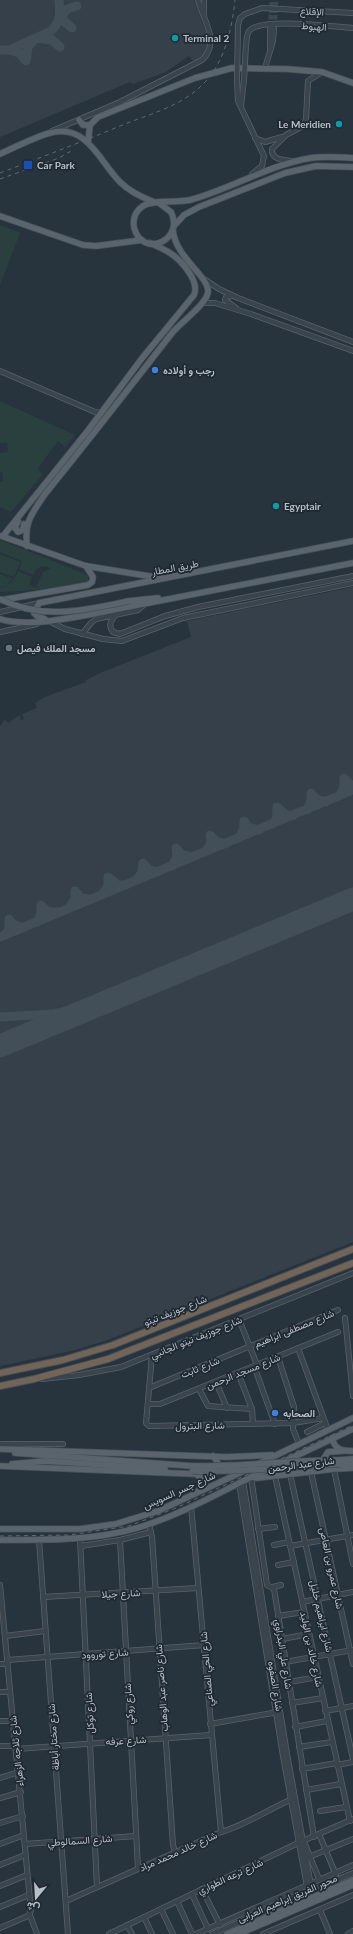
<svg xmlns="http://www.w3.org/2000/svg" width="353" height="1934" viewBox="0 0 353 1934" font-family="Lato,Vazirmatn,sans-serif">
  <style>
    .airport { fill: #35404a }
    .green { fill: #2a403f }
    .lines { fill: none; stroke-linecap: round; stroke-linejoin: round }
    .taxiway { stroke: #424e58; stroke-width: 9 }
    .runway { stroke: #424e58; stroke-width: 23 }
    .minor-tunnel { stroke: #3c4852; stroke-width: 4.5; stroke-dasharray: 4.5 2; stroke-linecap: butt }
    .minor-casing { stroke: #58626b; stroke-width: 6 }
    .major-casing { stroke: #465059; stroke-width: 7 }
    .highway-casing { stroke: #454f58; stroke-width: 8 }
    .minor { stroke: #3a444d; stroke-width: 4.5 }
    .major { stroke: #59646d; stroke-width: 5.5 }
    .highway { stroke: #726558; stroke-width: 6 }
    .rail { stroke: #5d6974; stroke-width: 1; stroke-dasharray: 4 4; stroke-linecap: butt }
    .minor-bridge-casing { stroke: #58626b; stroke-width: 6; stroke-linecap: butt }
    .major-bridge-casing { stroke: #465059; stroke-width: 7; stroke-linecap: butt }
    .minor-bridge { stroke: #3a444d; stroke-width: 4.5 }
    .major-bridge { stroke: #59646d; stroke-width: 5.5 }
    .culture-dot { fill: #0f9aa8; stroke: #1f2932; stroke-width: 1.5 }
    .transit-dot { fill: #1a4fb4; stroke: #1f2932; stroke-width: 1.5 }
    .shop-dot { fill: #3f7fe0; stroke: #1f2932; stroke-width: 1.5 }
    .worship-dot { fill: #6b7280; stroke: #1f2932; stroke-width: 1.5 }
    .labels { text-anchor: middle; stroke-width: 3.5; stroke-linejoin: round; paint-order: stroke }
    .street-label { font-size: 10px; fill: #b6bfc8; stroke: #1f2932 }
    .poi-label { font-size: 10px; font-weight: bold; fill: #b6bfc8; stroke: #1f2932; text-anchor: start }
  </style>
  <rect width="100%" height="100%" fill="#27333d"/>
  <!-- airport -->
  <g class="airport">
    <path d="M 0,0 L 194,0 L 207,35 L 208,45 L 204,54 L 196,60 L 192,60 L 189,56 L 166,72 L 133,84 L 130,82 L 0,137 Z"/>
    <path d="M 353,587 L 353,1242 L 105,1341 L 71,1351 L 0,1366 L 0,726 L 5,719 L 8,723 L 20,715 L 21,720 L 24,719 L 22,714 L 37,708 L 35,703 L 45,697 L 86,682 L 86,680 L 100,673 L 191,637 L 187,621 Z"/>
  </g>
  <!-- green -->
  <g class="green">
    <path d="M 0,225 L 20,233 L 0,285 Z"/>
    <path d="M 0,401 L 75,435 L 65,447 L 58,441 L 37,469 L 43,474 L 11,512 L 0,507 L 0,482 L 3,481 L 2,472 L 0,472 L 0,453 L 8,452 L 7,442 L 0,443 Z"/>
    <path d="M 0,540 L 85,574 L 88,576 L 88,581 L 82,583 L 37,590 L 0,592 L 0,588 C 10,585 15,580 18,571 L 32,577 L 29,585 L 36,588 L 43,572 L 51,568 L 42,566 L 35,570 L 33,575 L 19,569 L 22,561 L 0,552 Z"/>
    <path d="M 0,554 L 20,562 L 14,577 L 0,572 Z"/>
    <path d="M 0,574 L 13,579 L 7,585 L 0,587 Z"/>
  </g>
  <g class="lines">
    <!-- taxiway -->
    <g class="taxiway">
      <path d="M 60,12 L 64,21 L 72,28"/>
      <path d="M 60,19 L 67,9 L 77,6"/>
      <path d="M 0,50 L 9,50 L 51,31 C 61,22 60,13 59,0"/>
      <path d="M 9,50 L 19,53 L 26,61 L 28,47 L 36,38 L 52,40 L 60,47"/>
      <path d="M 339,796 L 344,788 L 344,778 L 353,787"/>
      <path d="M 307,810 L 311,801 L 311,793 L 316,799 L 326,802"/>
      <path d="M 273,824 L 277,817 L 277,807 L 285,814 L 293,816"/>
      <path d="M 239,838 L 244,828 L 244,821 L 248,827 L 259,830"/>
      <path d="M 206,851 L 211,843 L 210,835 L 216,841 L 225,844"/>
      <path d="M 172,866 L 177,857 L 176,848 L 182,855 L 192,857"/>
      <path d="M 137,880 L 142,872 L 143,863 L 149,870 L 158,872"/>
      <path d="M 102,895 L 108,886 L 108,877 L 118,885 L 126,885"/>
      <path d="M 69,908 L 75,899 L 75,891 L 81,898 L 91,899"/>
      <path d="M 37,922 L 41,914 L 41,905 L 48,912 L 58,912"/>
      <path d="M 5,935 L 9,929 L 9,919 L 13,924 L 23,928"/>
      <path d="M 0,937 L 353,790"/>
      <path d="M 0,1017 L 54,1014 L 103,1003"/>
    </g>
    <!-- runway -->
    <path class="runway" d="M 0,1046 L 353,899"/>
    <!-- minor-tunnel -->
    <g class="minor-tunnel">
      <path d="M 270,26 L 272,0"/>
      <path d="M 275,26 L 276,0"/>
    </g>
    <!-- minor casing -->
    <g class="minor-casing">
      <g id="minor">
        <path d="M 204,0 L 204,13"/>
        <path d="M 270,28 L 270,48"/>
        <path d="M 246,44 C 247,40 246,34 250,30 C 263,17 333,27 353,28"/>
        <path d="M 265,68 L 273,41 L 274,28"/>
        <path d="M 237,79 L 238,101 L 264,156 L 262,166 L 252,174"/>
        <path d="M 241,106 L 244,80"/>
        <path d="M 52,131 L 120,102 L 202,60 C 221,42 203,20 198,0"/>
        <path d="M 255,138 L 265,142 L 282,137"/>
        <path d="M 292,161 C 284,160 271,160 272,149 L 286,135 L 303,126 L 306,119 L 308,81 L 322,72"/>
        <path d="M 204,279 L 219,289 L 238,298 L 353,342"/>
        <path d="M 231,296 L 226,297 L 225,300 L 236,308"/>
        <path d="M 203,303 L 215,303 L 251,314 L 353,351"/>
        <path d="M 0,371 L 95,412 L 101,413"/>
        <path d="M 0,612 L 39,603"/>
        <path d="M 117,613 C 112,619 107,625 113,632 L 120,634 L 165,616 L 198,607 L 353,576"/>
        <path d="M 49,621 L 65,629 L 103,639 L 122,641 L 183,618 L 353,583"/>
        <path d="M 0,632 L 37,624"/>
        <path d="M 82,634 L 91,623 L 96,619 L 138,610 L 146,603"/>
        <path d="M 345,1318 L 353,1396"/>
        <path d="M 239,1319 L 257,1365"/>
        <path d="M 298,1348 L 328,1430"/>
        <path d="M 152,1355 L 146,1423 L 149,1426 L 293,1423 L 323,1418"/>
        <path d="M 278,1357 L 294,1407 L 293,1429 L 299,1444"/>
        <path d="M 254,1366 L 275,1424"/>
        <path d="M 238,1373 L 252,1409 L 253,1424"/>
        <path d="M 42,1379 L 79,1375 L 121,1367 L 353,1273"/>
        <path d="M 216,1382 L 227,1408"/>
        <path d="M 149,1388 L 338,1310"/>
        <path d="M 199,1389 L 208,1406 L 252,1409"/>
        <path d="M 148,1404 L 160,1404 L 338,1332"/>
        <path d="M 307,1432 L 325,1423"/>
        <path d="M 0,1444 L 63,1444"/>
        <path d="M 334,1469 L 353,1564"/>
        <path d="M 311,1472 L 353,1664"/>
        <path d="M 290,1474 L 353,1759"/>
        <path d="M 275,1476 L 350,1821"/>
        <path d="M 251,1477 L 267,1585 L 274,1589 L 314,1837"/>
        <path d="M 243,1481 L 287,1754 L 312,1891"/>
        <path d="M 239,1483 L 283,1756 L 308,1892"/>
        <path d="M 191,1506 L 221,1832"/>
        <path d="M 149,1524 L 152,1537 L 173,1845 L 175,1852"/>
        <path d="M 258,1529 L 275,1527"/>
        <path d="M 80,1539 L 97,1887"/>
        <path d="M 39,1540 L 68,1934"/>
        <path d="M 120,1540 L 138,1868"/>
        <path d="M 274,1545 L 289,1542"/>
        <path d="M 81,1546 L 120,1540 L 151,1532"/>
        <path d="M 290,1546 L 353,1535"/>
        <path d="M 278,1565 L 294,1562"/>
        <path d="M 0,1585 L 31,1911 L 28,1916 L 0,1928"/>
        <path d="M 273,1587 L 281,1585"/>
        <path d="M 43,1597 L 198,1588"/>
        <path d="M 302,1602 L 353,1592"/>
        <path d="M 278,1616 L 304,1612"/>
        <path d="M 5,1636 L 45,1631"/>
        <path d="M 282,1639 L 309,1634"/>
        <path d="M 7,1660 L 204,1645"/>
        <path d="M 285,1662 L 353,1650"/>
        <path d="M 0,1664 L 7,1664"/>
        <path d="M 289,1682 L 318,1677"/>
        <path d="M 0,1692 L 10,1692"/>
        <path d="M 292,1703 L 323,1698"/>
        <path d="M 325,1711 L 353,1706"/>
        <path d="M 0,1721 L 13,1721"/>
        <path d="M 210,1724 L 278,1712"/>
        <path d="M 295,1727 L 327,1721"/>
        <path d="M 0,1746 L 16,1746"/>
        <path d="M 299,1747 L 332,1742"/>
        <path d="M 16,1749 L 211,1735"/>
        <path d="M 337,1765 L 353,1762"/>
        <path d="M 302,1769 L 337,1763"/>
        <path d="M 0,1778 L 19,1772"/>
        <path d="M 306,1790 L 341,1784"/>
        <path d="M 0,1798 L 21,1792"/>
        <path d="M 320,1811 L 346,1807"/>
        <path d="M 0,1823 L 23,1816"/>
        <path d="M 319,1834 L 336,1875"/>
        <path d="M 0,1844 L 24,1835"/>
        <path d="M 25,1844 L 136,1836"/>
        <path d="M 305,1844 L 319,1879"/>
        <path d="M 309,1857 L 353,1839"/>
        <path d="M 0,1865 L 25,1855"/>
        <path d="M 0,1886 L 27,1875"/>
        <path d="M 202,1889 L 220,1925"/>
        <path d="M 192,1894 L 208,1929"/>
        <path d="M 66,1901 L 221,1832 C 246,1825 267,1810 290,1800"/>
        <path d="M 177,1901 L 192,1934"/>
        <path d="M 0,1907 L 29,1895"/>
        <path d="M 161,1909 L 173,1934"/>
        <path d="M 320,1910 L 330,1934"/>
        <path d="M 30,1915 L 37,1934"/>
        <path d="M 144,1917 L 152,1934"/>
        <path d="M 127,1925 L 132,1934"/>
        <path d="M 109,1934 L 298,1843 L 353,1819"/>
        <path d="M 196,1934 L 353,1865"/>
        <path d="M 212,1934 L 353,1873"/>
        <path d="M 263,1934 L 353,1895"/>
        <path d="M 348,1934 L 353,1931"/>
      </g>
    </g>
    <!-- major casing -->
    <g class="major-casing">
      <g id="major">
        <path d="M 79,120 L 83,125 L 90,125"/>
        <path d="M 88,142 L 90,125 L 98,117 L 195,78 L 232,68 L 287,69 L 322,72 L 353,83"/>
        <path d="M 0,154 C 13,148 41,134 54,132 C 88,126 100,162 120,182 C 130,192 141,197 154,202"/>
        <path d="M 159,203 L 171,212 C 184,238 148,257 136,233 C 131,223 134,212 143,206 C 153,199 177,203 190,200 C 231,189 268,165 311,158 C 325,156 339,157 353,158"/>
        <path d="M 0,216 L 83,245 L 96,246 L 142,240"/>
        <path d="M 174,226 L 184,215 L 199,207 L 285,173 L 316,166 L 353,167"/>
        <path d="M 18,521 L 15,528 L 18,532 L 23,530 L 24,524"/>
        <path d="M 1,536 L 86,566 L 161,578"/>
        <path d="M 3,536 L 86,433 L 143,357 L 194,295 C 200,281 181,260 170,253 C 164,249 157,246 150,243"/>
        <path d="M 27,546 C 24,521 32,514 45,494 C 88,441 130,387 172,333 C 181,322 207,304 208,292 C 209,276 176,258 173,231"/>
        <path d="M 2,600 L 88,585 L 92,582 L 93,577 L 86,566"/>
        <path d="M 129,601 L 158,598"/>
        <path d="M 0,619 C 27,627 65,619 92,614 L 353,563"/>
        <path d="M 45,619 L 37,616 L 34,613 L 39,603 L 353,541"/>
        <path d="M 332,1438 C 335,1450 342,1451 353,1451"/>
        <path d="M 0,1449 L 227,1457 L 272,1455"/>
        <path d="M 15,1453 L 192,1466"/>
        <path d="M 341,1460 L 353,1459"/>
        <path d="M 283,1462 L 353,1429"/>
        <path d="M 12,1464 L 46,1461 L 165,1469"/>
        <path d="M 258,1464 L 353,1418"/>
        <path d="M 324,1464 L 324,1458 L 328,1452 L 343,1451"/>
        <path d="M 340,1464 L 353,1464"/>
        <path d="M 0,1466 L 195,1474 C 203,1477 205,1485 198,1491"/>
        <path d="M 197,1474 L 210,1475 L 215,1472 L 218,1463 L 213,1456"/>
        <path d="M 251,1477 L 257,1478 L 334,1469 L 353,1468"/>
        <path d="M 0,1529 L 80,1529 L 116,1524 L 158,1511 L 246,1470"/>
        <path d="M 0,1540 C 46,1540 92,1541 137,1528 C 182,1515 225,1489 268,1469"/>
        <path d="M 227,1934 L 353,1880"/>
        <path d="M 239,1934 L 353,1885"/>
      </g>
    </g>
    <!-- highway casing -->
    <g class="highway-casing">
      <g id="highway">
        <path d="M 0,1373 L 63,1360 L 113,1345 L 353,1249"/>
        <path d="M 0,1386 L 34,1379 L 108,1359 L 353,1263"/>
      </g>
    </g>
    <!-- minor -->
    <use href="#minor" class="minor"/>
    <!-- major -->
    <use href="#major" class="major"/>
    <!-- highway -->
    <use href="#highway" class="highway"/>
    <!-- rail -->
    <g class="rail">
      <path d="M 0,173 C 42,157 84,141 125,124 C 153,113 184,105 205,82 C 225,61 232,28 235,0"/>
      <path d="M 0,179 L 59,158 L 71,151"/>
      <path d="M 0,1536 L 69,1535 L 129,1526 L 176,1508 L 353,1425"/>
    </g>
    <!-- minor-bridge casing -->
    <g class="minor-bridge-casing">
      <g id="minor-bridge">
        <path d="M 237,79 L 238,25 L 240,18 L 245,14 L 262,8 L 353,13"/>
        <path d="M 244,80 L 246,44"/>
      </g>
    </g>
    <!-- major-bridge casing -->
    <g class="major-bridge-casing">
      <g id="major-bridge">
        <path d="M 0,599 C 43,621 85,610 129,601"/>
        <path d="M 192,1466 C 242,1467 291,1460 341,1460"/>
        <path d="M 192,1471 C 241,1473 291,1466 340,1464"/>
      </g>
    </g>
    <!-- minor-bridge -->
    <use href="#minor-bridge" class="minor-bridge"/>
    <!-- major-bridge -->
    <use href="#major-bridge" class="major-bridge"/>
  </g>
  <!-- markers -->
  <g class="culture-dot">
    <circle cx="175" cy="38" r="4"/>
    <circle cx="339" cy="124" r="4"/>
    <circle cx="276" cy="506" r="4"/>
  </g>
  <rect class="transit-dot" x="23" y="160" width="10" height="10" rx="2"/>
  <g class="shop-dot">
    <circle cx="155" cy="370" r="4"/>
    <circle cx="275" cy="1413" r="4"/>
  </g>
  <circle class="worship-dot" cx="9" cy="648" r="4"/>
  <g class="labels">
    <!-- street labels -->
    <g class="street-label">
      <text transform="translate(312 11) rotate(3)" y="4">الإقلاع</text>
      <text transform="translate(314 26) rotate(4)" y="4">الهبوط</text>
      <text transform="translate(175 567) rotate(-11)" y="4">طريق المطار</text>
      <text transform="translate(175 1310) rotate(-22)" y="4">شارع جوزيف تيتو</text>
      <text transform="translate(294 1328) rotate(-22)" y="4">شارع مصطفى ابراهيم</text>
      <text transform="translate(196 1337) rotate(-22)" y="4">شارع جوزيف تيتو الجانبي</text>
      <text transform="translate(200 1367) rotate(-22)" y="4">شارع ثابت</text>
      <text transform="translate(243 1371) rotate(-22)" y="4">شارع مسجد الرحمن</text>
      <text transform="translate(200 1425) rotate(-1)" y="4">شارع البترول</text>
      <text transform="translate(301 1464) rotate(-7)" y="4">شارع عبد الرحمن</text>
      <text transform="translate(179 1490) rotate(-24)" y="4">شارع جسر السويس</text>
      <text transform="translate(332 1568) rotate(78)" y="4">شارع عمرو بن العاص</text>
      <text transform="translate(121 1593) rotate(-3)" y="4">شارع جيلا</text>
      <text transform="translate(322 1616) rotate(77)" y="4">شارع ابراهيم خليل</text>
      <text transform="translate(312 1649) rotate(78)" y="4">شارع خالد بن الوليد</text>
      <text transform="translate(105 1653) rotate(-4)" y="4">شارع توروود</text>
      <text transform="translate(284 1654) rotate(81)" y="4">شارع علي البدراوي</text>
      <text transform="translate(206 1669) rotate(-95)" y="4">شارع الحي الصناعي</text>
      <text transform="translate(276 1686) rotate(81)" y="4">شارع الصفوه</text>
      <text transform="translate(161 1688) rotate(-94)" y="4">شارع ناصر عبد الوهاب</text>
      <text transform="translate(128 1704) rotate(-93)" y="4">شارع روكي</text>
      <text transform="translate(89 1713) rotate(-93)" y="4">شارع توكل</text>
      <text transform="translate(53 1737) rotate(-94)" y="4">شارع مختار أباظة</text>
      <text transform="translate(126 1740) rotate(-3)" y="4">شارع عرفه</text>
      <text transform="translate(16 1751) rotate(-96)" y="4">شارع ثلاجه الزهراء</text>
      <text transform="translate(80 1840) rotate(-4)" y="4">شارع السمالوطي</text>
      <text transform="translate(178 1851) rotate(-24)" y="4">شارع خالد محمد مراد</text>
      <text transform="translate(230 1876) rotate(-25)" y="4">شارع ترعه الطواري</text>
      <text transform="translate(287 1898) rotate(-23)" y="4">محور الفريق إبراهيم العرابى</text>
    </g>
    <!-- poi labels -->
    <g class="poi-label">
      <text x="183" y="42">Terminal 2</text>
      <text x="331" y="128" text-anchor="end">Le Meridien</text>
      <text x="37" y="169">Car Park</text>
      <text x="163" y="374">رجب و أولاده</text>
      <text x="284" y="510">Egyptair</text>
      <text x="17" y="652">مسجد الملك فيصل</text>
      <text x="283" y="1417">الصحابه</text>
    </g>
  </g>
  <!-- north arrow -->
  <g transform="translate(36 1898) rotate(198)" stroke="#1f2932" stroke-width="3" paint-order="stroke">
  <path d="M0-3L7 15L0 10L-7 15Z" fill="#b6bfc8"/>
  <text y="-6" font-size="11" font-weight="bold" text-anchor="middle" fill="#b6bfc8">ش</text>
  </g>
</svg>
